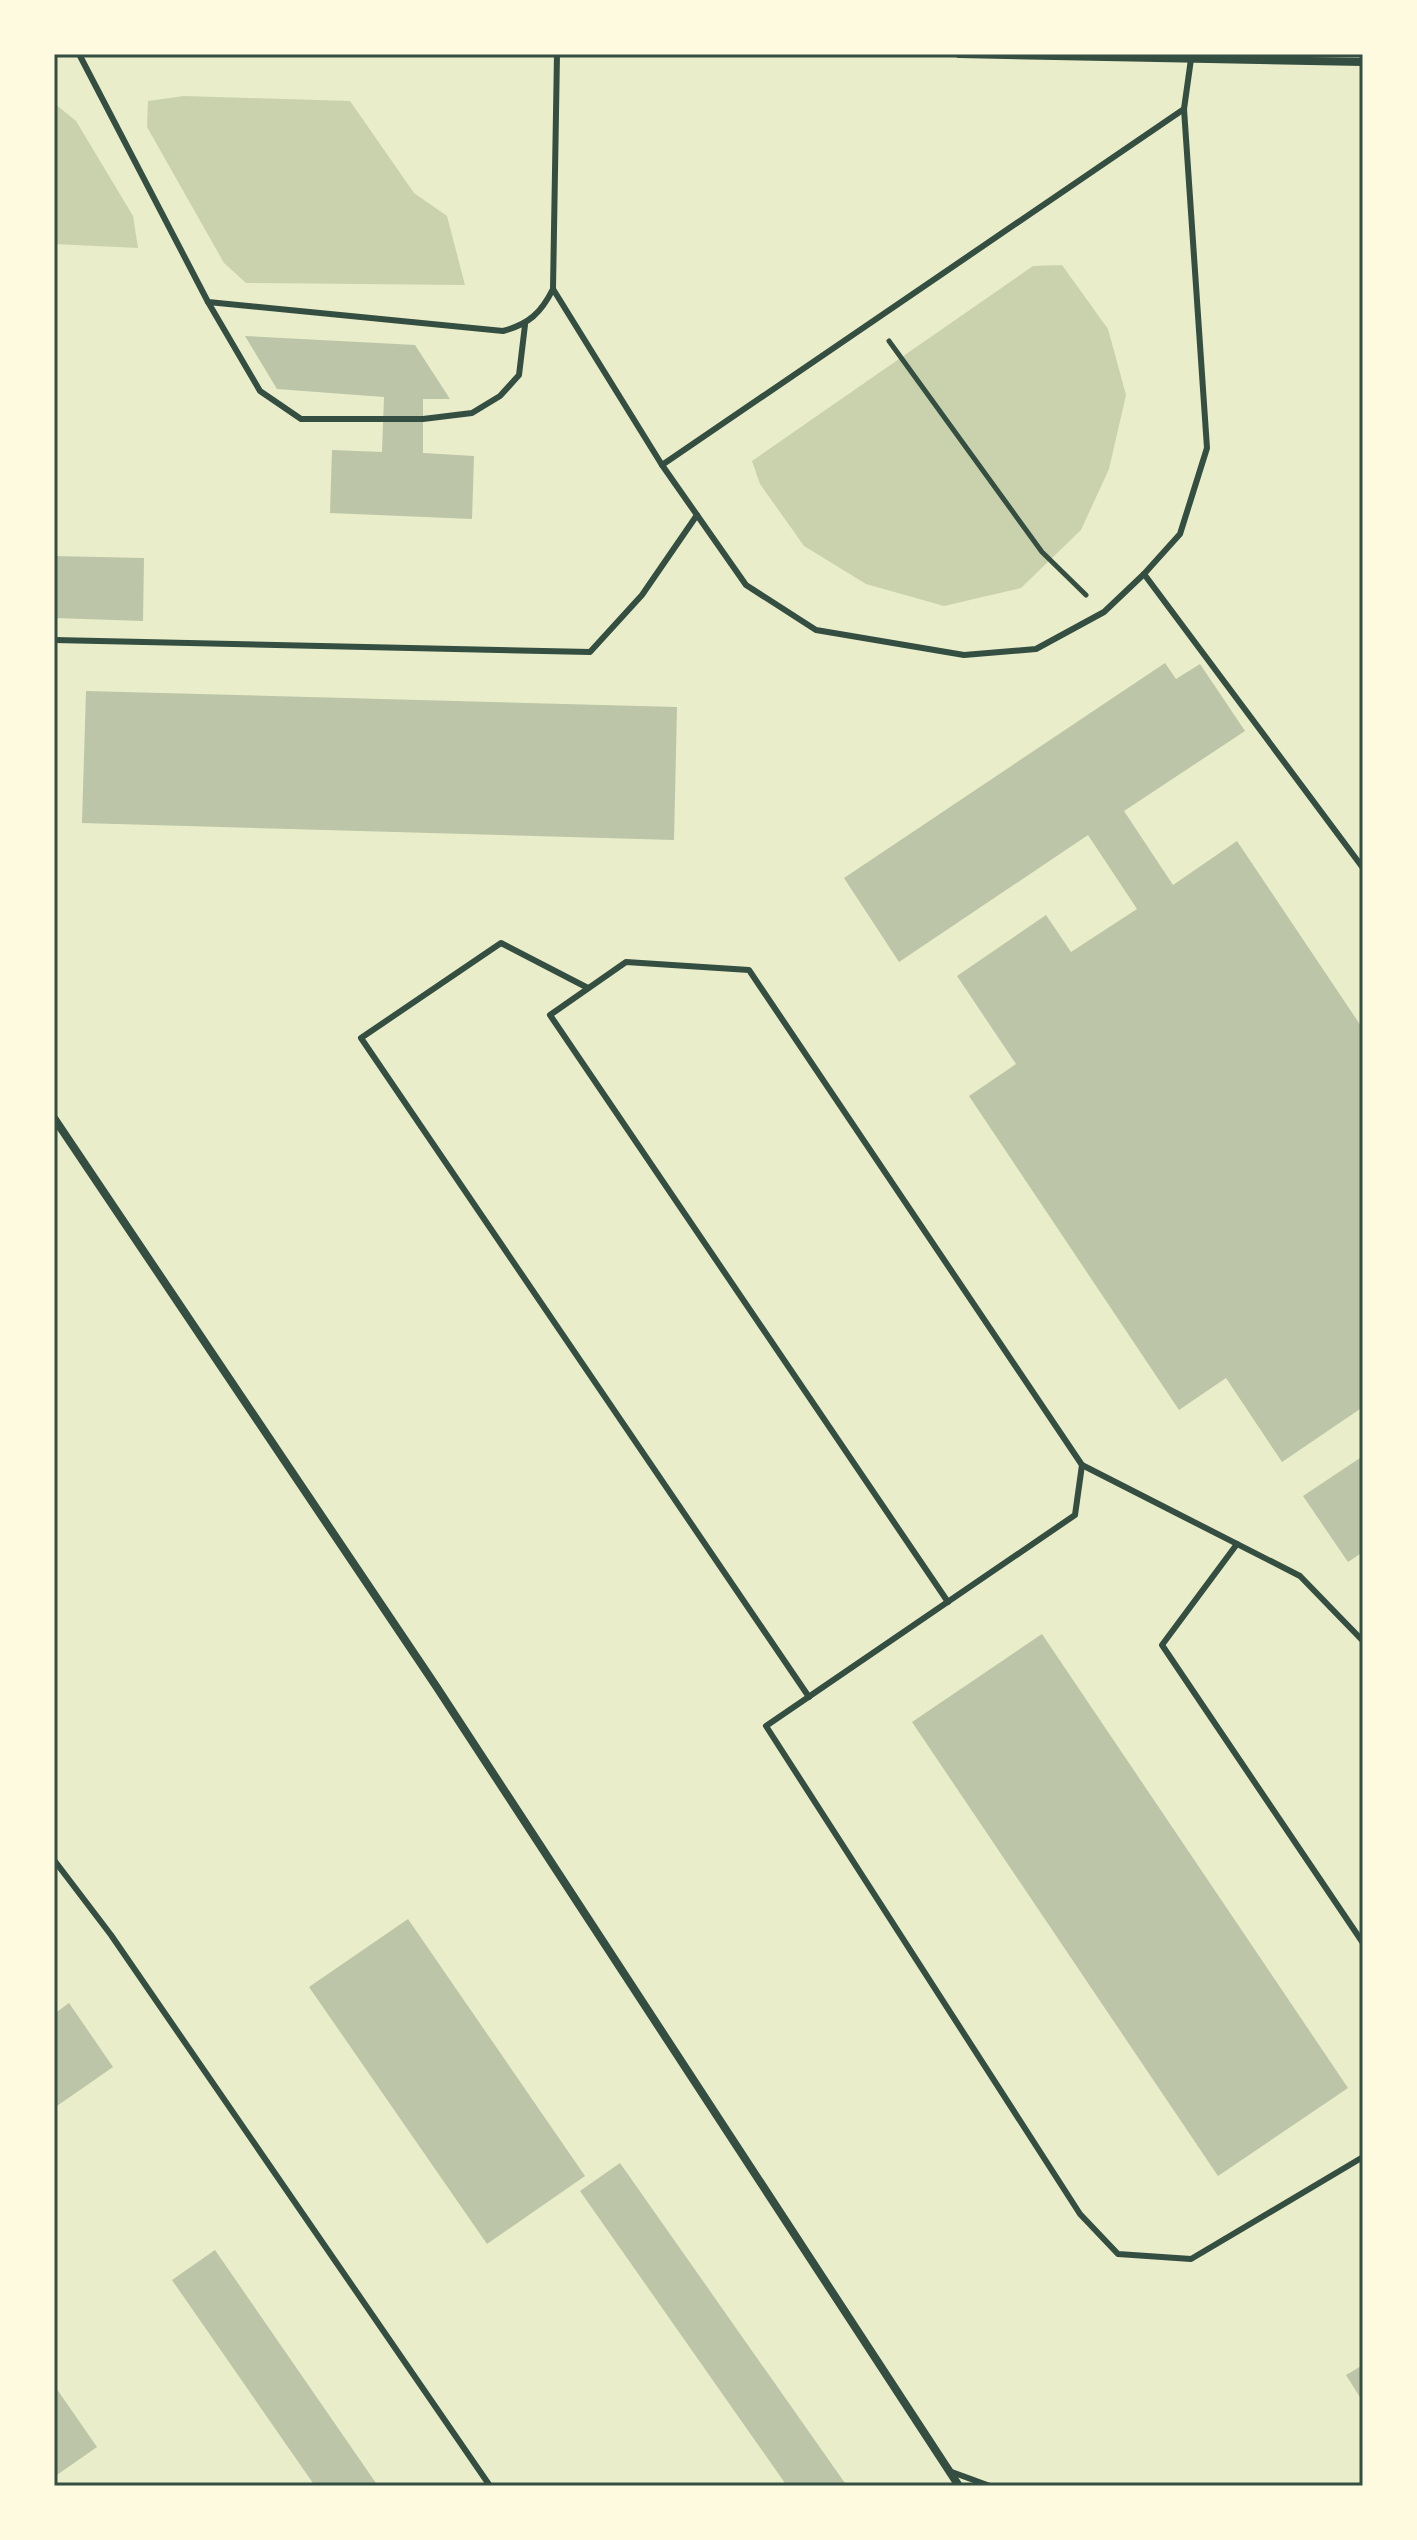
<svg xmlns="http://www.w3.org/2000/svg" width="1417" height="2540" viewBox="0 0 1417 2540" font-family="'DM Sans',sans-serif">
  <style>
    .green { fill: #cad2ad }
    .building { fill: #bcc5a7 }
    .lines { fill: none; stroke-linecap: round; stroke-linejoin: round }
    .path { stroke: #344e41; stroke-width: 5 }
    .service { stroke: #344e41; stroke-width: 6 }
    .minor { stroke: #344e41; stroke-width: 8 }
    .neatline { fill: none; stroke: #344e41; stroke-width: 3 }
  </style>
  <rect width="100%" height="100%" fill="#e9edc9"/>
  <!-- green -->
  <g class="green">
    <path d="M 184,96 L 350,101 L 414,193 L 447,216 L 465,285 L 246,283 L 224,263 L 147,127 L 148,101 Z"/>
    <path d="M 54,103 L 76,121 L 133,216 L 138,248 L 54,244 Z"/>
    <path d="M 1062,265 L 1108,329 L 1126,395 L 1109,469 L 1081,530 L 1021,588 L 944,606 L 866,584 L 804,546 L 760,484 L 752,461 L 1033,266 Z"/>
  </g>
  <!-- building -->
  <g class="building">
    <path d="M 245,336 L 415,345 L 450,399 L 423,399 L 423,453 L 474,456 L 472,519 L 330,513 L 332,450 L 382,452 L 384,397 L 277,389 Z"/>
    <path d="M 54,556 L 144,558 L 143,621 L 54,618 Z"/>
    <path d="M 1165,663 L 1176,679 L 1200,664 L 1245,731 L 1124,811 L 1173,885 L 1237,841 L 1363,1029 L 1363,1407 L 1282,1462 L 1226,1378 L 1179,1410 L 969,1096 L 1016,1064 L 957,976 L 1046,915 L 1071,952 L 1137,909 L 1088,835 L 899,962 L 844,878 Z"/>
    <path d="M 86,691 L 677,707 L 674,840 L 82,823 Z"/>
    <path d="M 1363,1456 L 1363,1552 L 1348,1562 L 1303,1496 Z"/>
    <path d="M 1042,1634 L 1348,2088 L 1218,2176 L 912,1722 Z"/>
    <path d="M 408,1919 L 585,2176 L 487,2244 L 309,1987 Z"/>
    <path d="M 69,2003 L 113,2067 L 54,2108 L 54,2014 Z"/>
    <path d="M 620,2163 L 847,2486 L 787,2486 L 580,2191 Z"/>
    <path d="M 215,2250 L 378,2486 L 315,2486 L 172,2280 Z"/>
    <path d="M 1363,2365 L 1363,2402 L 1346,2375 Z"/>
    <path d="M 54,2385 L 97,2447 L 54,2477 Z"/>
  </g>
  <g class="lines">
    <!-- path -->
    <path class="path" d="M 889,341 L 1042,552 L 1086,595"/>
    <!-- service -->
    <g class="service">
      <path d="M 79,54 L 208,302 L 503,331 C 529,324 541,313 553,289"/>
      <path d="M 557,54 L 553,289 L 662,465 L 746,585 L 816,630 L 964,655 L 1036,649 L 1104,612 L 1144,574 L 1180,534 L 1207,448 L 1184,109 L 1191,59"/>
      <path d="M 208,302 L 260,391 L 301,419 L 423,419 L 472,413 L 500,396 L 519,375 L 525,325"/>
      <path d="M 662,465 L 1184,109"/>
      <path d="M 1144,574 L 1363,868"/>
      <path d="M 54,640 L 590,652 L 642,595 L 697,515"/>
      <path d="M 588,988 L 501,943 L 361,1038 L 809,1697"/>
      <path d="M 1082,1465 L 1075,1515 L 766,1726 L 1080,2214 L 1118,2254 L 1191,2259 L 1363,2157"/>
      <path d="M 1237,1544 L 1162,1645 L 1363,1943"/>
      <path d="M 948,1602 L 550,1015 L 626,962 L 749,970 L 1082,1465 L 1300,1576 L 1363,1641"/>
      <path d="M 54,1860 L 111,1935 L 490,2486"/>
      <path d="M 949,2471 L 990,2486"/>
    </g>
    <!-- minor -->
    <g class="minor">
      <path d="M 959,54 L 1363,62"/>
      <path d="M 54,1118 L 436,1686 L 959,2486"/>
    </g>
  </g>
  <!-- border -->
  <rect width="1417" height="2540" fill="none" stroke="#fefae0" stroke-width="112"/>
  <rect x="56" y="56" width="1305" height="2428" class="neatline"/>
</svg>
